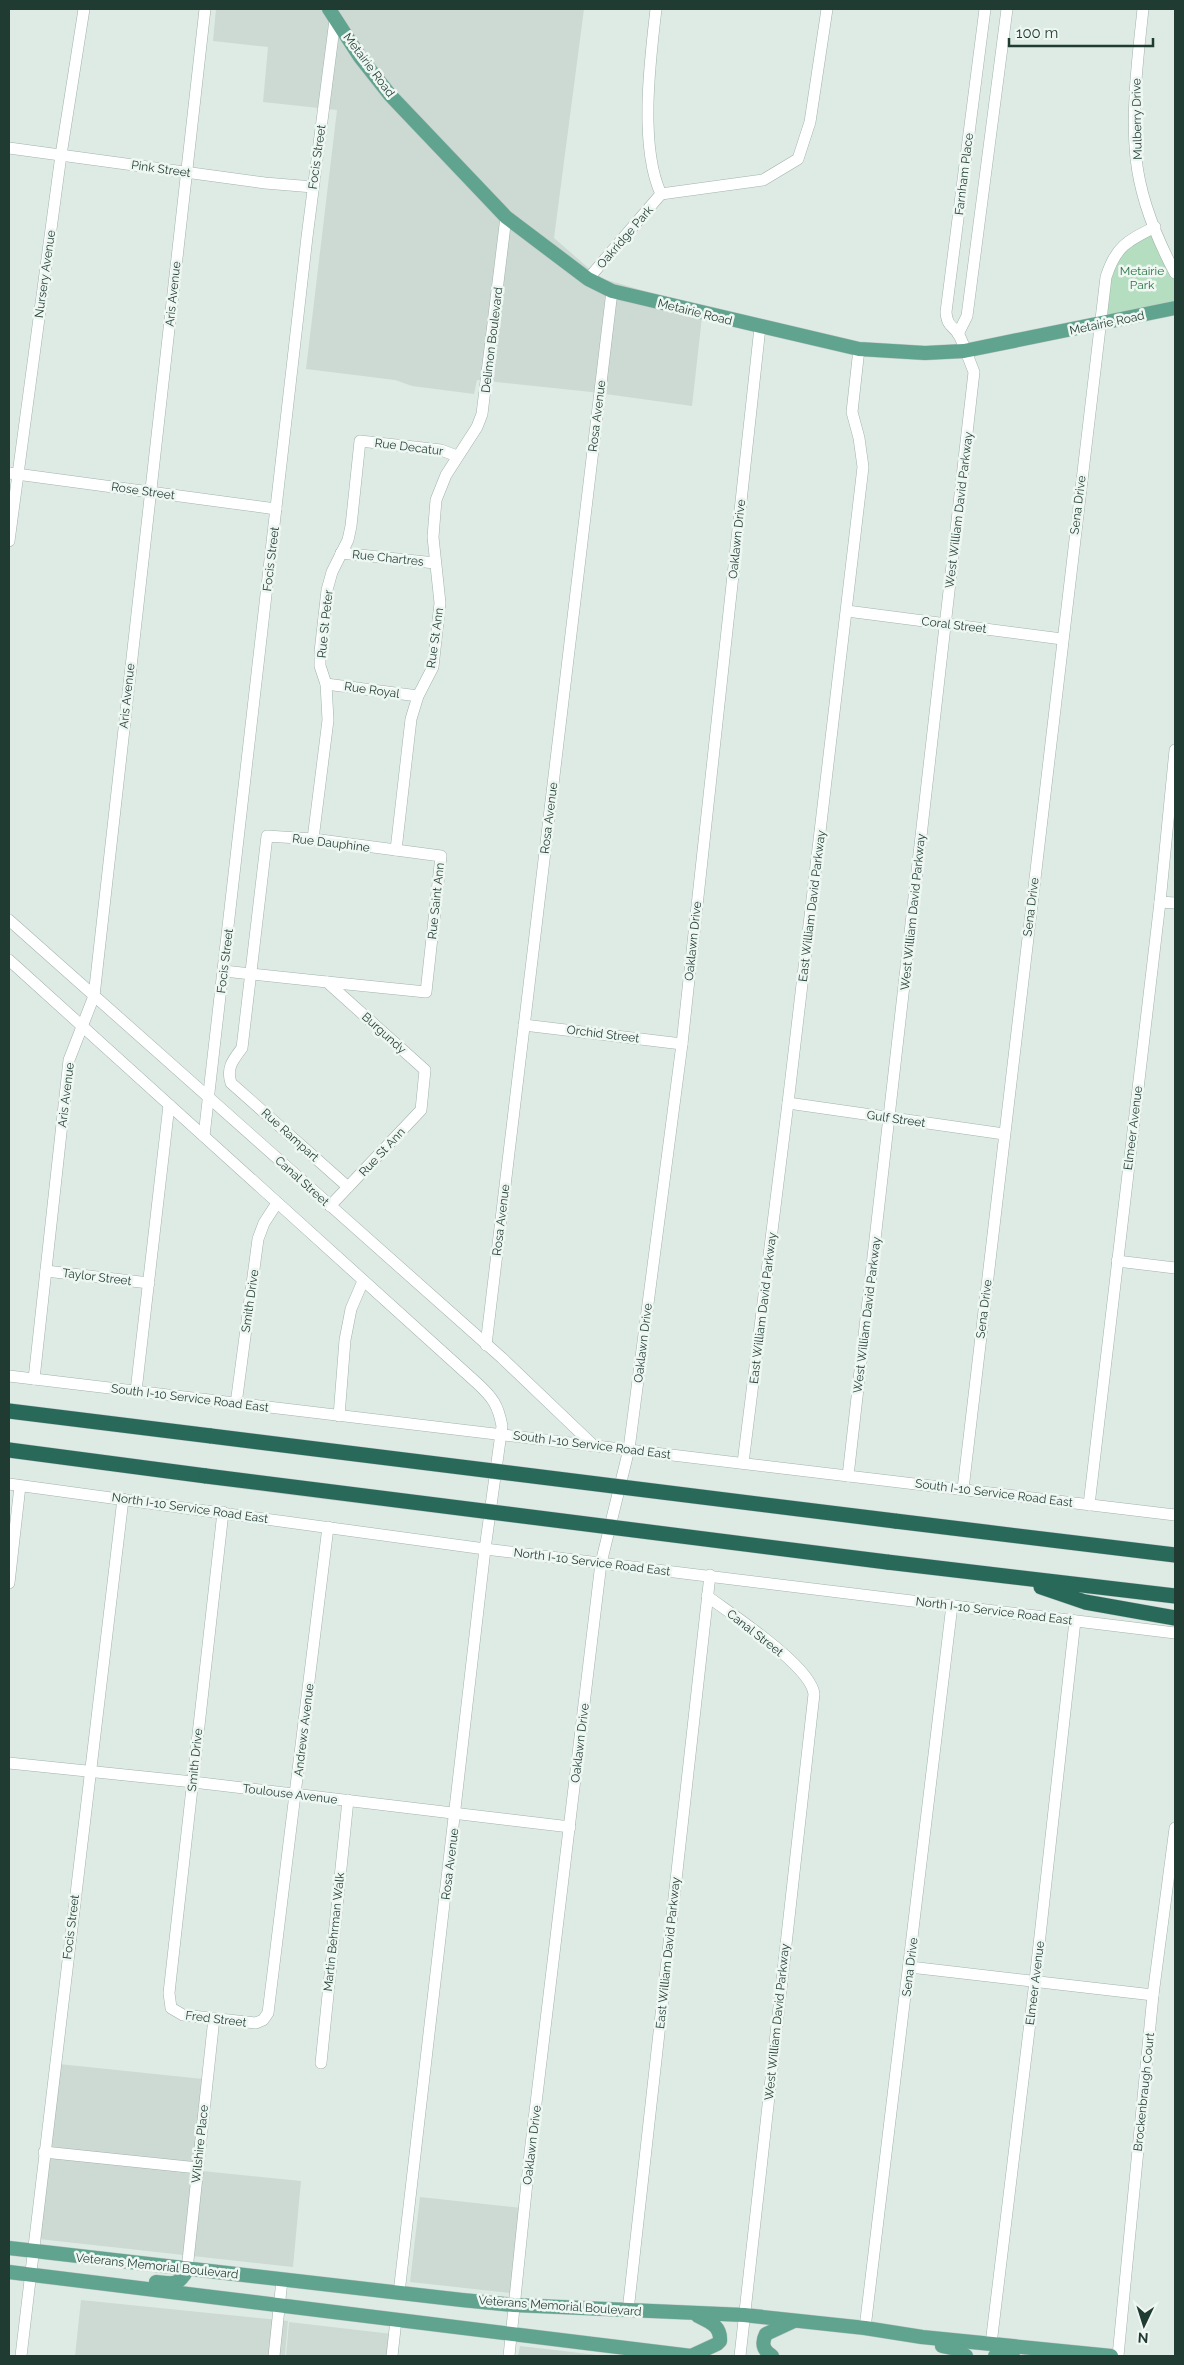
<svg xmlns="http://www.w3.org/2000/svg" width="1184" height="2365" viewBox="0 0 1184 2365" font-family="Raleway,sans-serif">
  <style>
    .built { fill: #ccdad3 }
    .green { fill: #b5ddbf }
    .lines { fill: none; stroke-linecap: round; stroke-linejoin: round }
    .minor-casing { stroke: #a1b3ac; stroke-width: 12 }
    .major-casing { stroke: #c0c8c6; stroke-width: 15 }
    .highway-casing { stroke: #c0c8c6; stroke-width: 16 }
    .minor { stroke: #fff; stroke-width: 11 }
    .major { stroke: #60a38f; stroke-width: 14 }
    .highway { stroke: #296959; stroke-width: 15 }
    .highway-bridge-casing { stroke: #c0c8c6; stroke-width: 16; stroke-linecap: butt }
    .highway-bridge { stroke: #296959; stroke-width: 15 }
    .labels { text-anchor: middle; stroke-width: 5; stroke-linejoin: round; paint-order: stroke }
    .street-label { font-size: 12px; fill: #1f3b32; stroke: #eff7f3 }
    .park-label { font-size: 12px; fill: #277441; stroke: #eff7f3 }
  </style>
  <rect width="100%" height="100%" fill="#deebe5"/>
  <!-- built -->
  <g class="built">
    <path d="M 216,9 L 584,9 L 554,238 L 600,278 L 703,308 L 692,406 L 591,392 L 477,380 L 474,394 L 412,386 L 395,380 L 306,369 L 337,110 L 263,102 L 268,47 L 213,41 Z"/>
    <path d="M 59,2064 L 203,2079 L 193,2170 L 301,2181 L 293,2267 L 39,2239 Z"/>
    <path d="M 420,2197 L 521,2208 L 511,2293 L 410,2282 Z"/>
    <path d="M 81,2300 L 288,2321 L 285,2356 L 75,2356 Z"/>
    <path d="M 289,2322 L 392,2334 L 389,2356 L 286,2356 Z"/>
    <path d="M 520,2346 L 606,2356 L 518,2356 Z"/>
  </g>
  <!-- green -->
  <path class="green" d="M 1155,227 L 1175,269 L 1175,306 L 1100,325 L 1109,267 L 1126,241 Z"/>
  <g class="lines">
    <!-- minor casing -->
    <g class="minor-casing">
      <g id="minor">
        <path d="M 656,9 C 650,60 639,147 661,194"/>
        <path d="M 1143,9 C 1138,56 1131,111 1136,158 C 1140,197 1157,239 1175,273"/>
        <path d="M 9,148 L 265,183 L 313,187"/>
        <path d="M 661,194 L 763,180 L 798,159 L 810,122 L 827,9"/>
        <path d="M 588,279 L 661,194"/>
        <path d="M 958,334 L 967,316 L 1007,9"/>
        <path d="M 9,473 L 276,509"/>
        <path d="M 9,541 L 61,155 L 84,9"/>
        <path d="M 341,553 L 435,563"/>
        <path d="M 847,611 L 1062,639"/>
        <path d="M 326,684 L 418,696"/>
        <path d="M 313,839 L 328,720 L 326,684 L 320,666 L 320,652 L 327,590 L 332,572 L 348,540 L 351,526 L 360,441 L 441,450 L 457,456"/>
        <path d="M 396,850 L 411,719 L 418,696 L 433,667 L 440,603 L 433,537 L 436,500 L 446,475 L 477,427 L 482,414 L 506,217"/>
        <path d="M 1160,902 L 1175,903"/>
        <path d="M 9,920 L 502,1358 L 593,1445"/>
        <path d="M 9,960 L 478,1384 C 493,1398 498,1405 502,1426 L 485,1549 L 399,2293"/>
        <path d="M 224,971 L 327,982 L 425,1070 L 421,1110 L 330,1206"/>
        <path d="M 327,982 L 426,992 L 441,856 L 313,839 L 267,836 L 242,1048 C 233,1060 226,1068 231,1083 L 348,1187"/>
        <path d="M 524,1025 L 682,1044"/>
        <path d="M 788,1103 L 1004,1134"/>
        <path d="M 204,1136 L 307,237 L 335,20"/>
        <path d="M 1117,1261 L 1175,1268"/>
        <path d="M 46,1271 L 149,1283"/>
        <path d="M 486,1345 L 612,291"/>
        <path d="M 9,1376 L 1175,1515"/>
        <path d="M 34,1379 L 69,1060 L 94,996 L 205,9"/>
        <path d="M 136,1391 L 169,1105"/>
        <path d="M 236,1404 L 258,1239 L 264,1223 L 277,1203"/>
        <path d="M 339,1416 L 345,1340 L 351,1309 L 363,1281"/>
        <path d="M 743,1463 L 788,1103 L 863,467 L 859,438 L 852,412 L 859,349"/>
        <path d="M 848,1476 L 974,372 C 969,360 965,347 959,335 C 953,325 947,327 946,312 L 985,9"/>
        <path d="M 9,1484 L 485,1549 L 1175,1633"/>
        <path d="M 963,1489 L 1106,277 C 1116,246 1127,241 1155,227"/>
        <path d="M 1089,1505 L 1160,902 L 1175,750"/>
        <path d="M 223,1512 L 169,1993 L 171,2008 L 183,2015 L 256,2023 L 263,2020 L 268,2013 L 328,1527"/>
        <path d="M 9,1583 L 20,1486"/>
        <path d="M 707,1596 C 731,1614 811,1666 814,1694 L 740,2356"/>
        <path d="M 9,1763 L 193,1782 L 570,1827"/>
        <path d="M 910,1967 L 1153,1995"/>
        <path d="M 321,2063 L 348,1800"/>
        <path d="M 44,2152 L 198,2168"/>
        <path d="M 187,2270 L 214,2018"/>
        <path d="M 628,2311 L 710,1575"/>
        <path d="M 865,2328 L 952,1605"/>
        <path d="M 991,2344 L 1035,1981 L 1075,1621"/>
        <path d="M 21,2356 L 123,1499"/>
        <path d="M 274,2356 L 282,2280"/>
        <path d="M 392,2356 L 396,2320"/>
        <path d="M 509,2356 L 530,2153 L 601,1563 L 629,1449 L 682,1044 L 760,327"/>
        <path d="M 1118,2356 L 1153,1995 L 1175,1828"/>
      </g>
    </g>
    <!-- major casing -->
    <g class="major-casing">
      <g id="major">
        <path d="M 329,9 L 360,57 L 390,95 L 506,217 L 588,279 L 612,291 L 859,349 L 925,353 L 964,351 L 1175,308"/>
        <path d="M 9,2248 L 462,2300 L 514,2305 L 744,2315 L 865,2328 L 922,2337 L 1111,2356"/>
        <path d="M 9,2272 L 691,2356"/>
        <path d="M 156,2282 C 174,2284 178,2286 187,2270"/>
        <path d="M 942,2346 L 956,2349 L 966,2356"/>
        <path d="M 691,2356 L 717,2344 L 720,2341 C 721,2326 710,2322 698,2316"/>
        <path d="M 772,2356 C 763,2350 761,2344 766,2334 L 794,2321"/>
        <path d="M 995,2356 L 1013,2356"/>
      </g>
    </g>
    <!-- highway casing -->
    <g class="highway-casing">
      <g id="highway">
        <path d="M 9,1411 L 211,1436"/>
        <path d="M 9,1450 L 206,1476"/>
        <path d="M 895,1521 L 1175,1555"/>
        <path d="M 887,1562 L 1175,1596"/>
        <path d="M 1041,1587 L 1085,1602 L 1175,1618"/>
      </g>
    </g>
    <!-- minor -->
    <use href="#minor" class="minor"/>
    <!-- major -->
    <use href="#major" class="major"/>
    <!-- highway -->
    <use href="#highway" class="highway"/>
    <!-- highway-bridge casing -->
    <g class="highway-bridge-casing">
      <g id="highway-bridge">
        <path d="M 211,1436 L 895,1521"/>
        <path d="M 206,1476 L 887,1562"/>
      </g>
    </g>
    <!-- highway-bridge -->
    <use href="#highway-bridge" class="highway-bridge"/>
  </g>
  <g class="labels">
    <!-- street labels -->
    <g class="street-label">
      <text transform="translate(369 65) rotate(53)" y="4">Metairie Road</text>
      <text transform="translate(1137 119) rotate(-91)" y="4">Mulberry Drive</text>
      <text transform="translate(317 157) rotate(-82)" y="4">Focis Street</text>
      <text transform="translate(161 169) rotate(8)" y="4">Pink Street</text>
      <text transform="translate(964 174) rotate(-83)" y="4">Farnham Place</text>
      <text transform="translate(625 237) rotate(-49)" y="4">Oakridge Park</text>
      <text transform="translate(45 274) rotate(-82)" y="4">Nursery Avenue</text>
      <text transform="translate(173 294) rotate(-84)" y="4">Aris Avenue</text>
      <text transform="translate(695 312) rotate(14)" y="4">Metairie Road</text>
      <text transform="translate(1107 323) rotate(-12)" y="4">Metairie Road</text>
      <text transform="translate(492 340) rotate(-83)" y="4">Delimon Boulevard</text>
      <text transform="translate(597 416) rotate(-83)" y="4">Rosa Avenue</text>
      <text transform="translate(409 447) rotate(7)" y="4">Rue Decatur</text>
      <text transform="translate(143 491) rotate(8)" y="4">Rose Street</text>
      <text transform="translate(1078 505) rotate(-83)" y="4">Sena Drive</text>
      <text transform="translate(959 510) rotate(-83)" y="4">West William David Parkway</text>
      <text transform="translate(737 539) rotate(-84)" y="4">Oaklawn Drive</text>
      <text transform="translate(388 558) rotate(6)" y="4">Rue Chartres</text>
      <text transform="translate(271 559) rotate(-83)" y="4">Focis Street</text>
      <text transform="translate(325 624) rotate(-84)" y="4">Rue St Peter</text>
      <text transform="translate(954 625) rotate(7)" y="4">Coral Street</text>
      <text transform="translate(435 638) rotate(-82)" y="4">Rue St Ann</text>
      <text transform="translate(372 690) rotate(8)" y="4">Rue Royal</text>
      <text transform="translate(127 696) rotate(-84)" y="4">Aris Avenue</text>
      <text transform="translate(549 818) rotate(-83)" y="4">Rosa Avenue</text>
      <text transform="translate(331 843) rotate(7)" y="4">Rue Dauphine</text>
      <text transform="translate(436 901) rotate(-84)" y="4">Rue Saint Ann</text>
      <text transform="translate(812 906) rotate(-83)" y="4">East William David Parkway</text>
      <text transform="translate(1031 907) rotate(-83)" y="4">Sena Drive</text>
      <text transform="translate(913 912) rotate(-84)" y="4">West William David Parkway</text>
      <text transform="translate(693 941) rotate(-84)" y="4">Oaklawn Drive</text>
      <text transform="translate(225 961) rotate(-83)" y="4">Focis Street</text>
      <text transform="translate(384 1033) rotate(42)" y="4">Burgundy</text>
      <text transform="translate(603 1034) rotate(7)" y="4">Orchid Street</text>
      <text transform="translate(66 1095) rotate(-83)" y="4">Aris Avenue</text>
      <text transform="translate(896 1119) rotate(8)" y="4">Gulf Street</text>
      <text transform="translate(1133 1128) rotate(-83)" y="4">Elmeer Avenue</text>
      <text transform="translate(290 1135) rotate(42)" y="4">Rue Rampart</text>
      <text transform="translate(382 1152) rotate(-47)" y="4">Rue St Ann</text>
      <text transform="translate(302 1181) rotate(42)" y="4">Canal Street</text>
      <text transform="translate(501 1220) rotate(-83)" y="4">Rosa Avenue</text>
      <text transform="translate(97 1277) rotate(7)" y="4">Taylor Street</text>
      <text transform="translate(250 1301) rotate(-82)" y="4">Smith Drive</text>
      <text transform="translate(763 1308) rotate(-83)" y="4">East William David Parkway</text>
      <text transform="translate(984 1309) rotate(-83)" y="4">Sena Drive</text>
      <text transform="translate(867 1315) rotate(-83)" y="4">West William David Parkway</text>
      <text transform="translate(643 1343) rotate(-83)" y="4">Oaklawn Drive</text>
      <text transform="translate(190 1398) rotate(7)" y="4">South I-10 Service Road East</text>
      <text transform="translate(592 1445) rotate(7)" y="4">South I-10 Service Road East</text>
      <text transform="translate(994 1493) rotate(7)" y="4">South I-10 Service Road East</text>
      <text transform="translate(190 1508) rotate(8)" y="4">North I-10 Service Road East</text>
      <text transform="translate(592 1562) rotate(7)" y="4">North I-10 Service Road East</text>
      <text transform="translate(994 1611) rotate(7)" y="4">North I-10 Service Road East</text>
      <text transform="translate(755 1633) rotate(38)" y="4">Canal Street</text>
      <text transform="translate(304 1730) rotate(-83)" y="4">Andrews Avenue</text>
      <text transform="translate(580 1743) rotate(-83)" y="4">Oaklawn Drive</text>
      <text transform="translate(195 1760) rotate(-84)" y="4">Smith Drive</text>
      <text transform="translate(290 1794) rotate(7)" y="4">Toulouse Avenue</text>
      <text transform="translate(450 1864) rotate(-83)" y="4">Rosa Avenue</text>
      <text transform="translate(71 1927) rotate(-83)" y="4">Focis Street</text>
      <text transform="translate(334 1932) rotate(-84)" y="4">Martin Behrman Walk</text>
      <text transform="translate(668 1953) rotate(-84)" y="4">East William David Parkway</text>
      <text transform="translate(910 1967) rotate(-83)" y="4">Sena Drive</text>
      <text transform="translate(1035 1983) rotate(-83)" y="4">Elmeer Avenue</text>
      <text transform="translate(216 2019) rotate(7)" y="4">Fred Street</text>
      <text transform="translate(777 2022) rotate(-84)" y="4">West William David Parkway</text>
      <text transform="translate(1144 2092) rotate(-84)" y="4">Brockenbraugh Court</text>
      <text transform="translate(200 2144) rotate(-84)" y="4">Wilshire Place</text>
      <text transform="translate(532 2145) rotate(-83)" y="4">Oaklawn Drive</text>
      <text transform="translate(157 2266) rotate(6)" y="4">Veterans Memorial Boulevard</text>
      <text transform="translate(560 2306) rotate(4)" y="4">Veterans Memorial Boulevard</text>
    </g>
    <!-- park labels -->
    <g class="park-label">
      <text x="1142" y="275">Metairie<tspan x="1142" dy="14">Park</tspan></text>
    </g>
  </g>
  <!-- border -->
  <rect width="1184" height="2365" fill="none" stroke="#1f3b32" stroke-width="20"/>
  <!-- north arrow -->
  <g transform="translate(1144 2325) rotate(184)" stroke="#eff7f3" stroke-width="4" paint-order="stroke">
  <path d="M0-4L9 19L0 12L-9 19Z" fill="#1f3b32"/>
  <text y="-8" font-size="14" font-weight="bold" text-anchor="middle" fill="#1f3b32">N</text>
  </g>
  <!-- scale -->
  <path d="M1009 38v8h144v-8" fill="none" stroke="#1f3b32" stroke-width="2.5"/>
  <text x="1016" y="38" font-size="15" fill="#1f3b32" stroke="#eff7f3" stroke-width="4" paint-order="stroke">100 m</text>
</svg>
